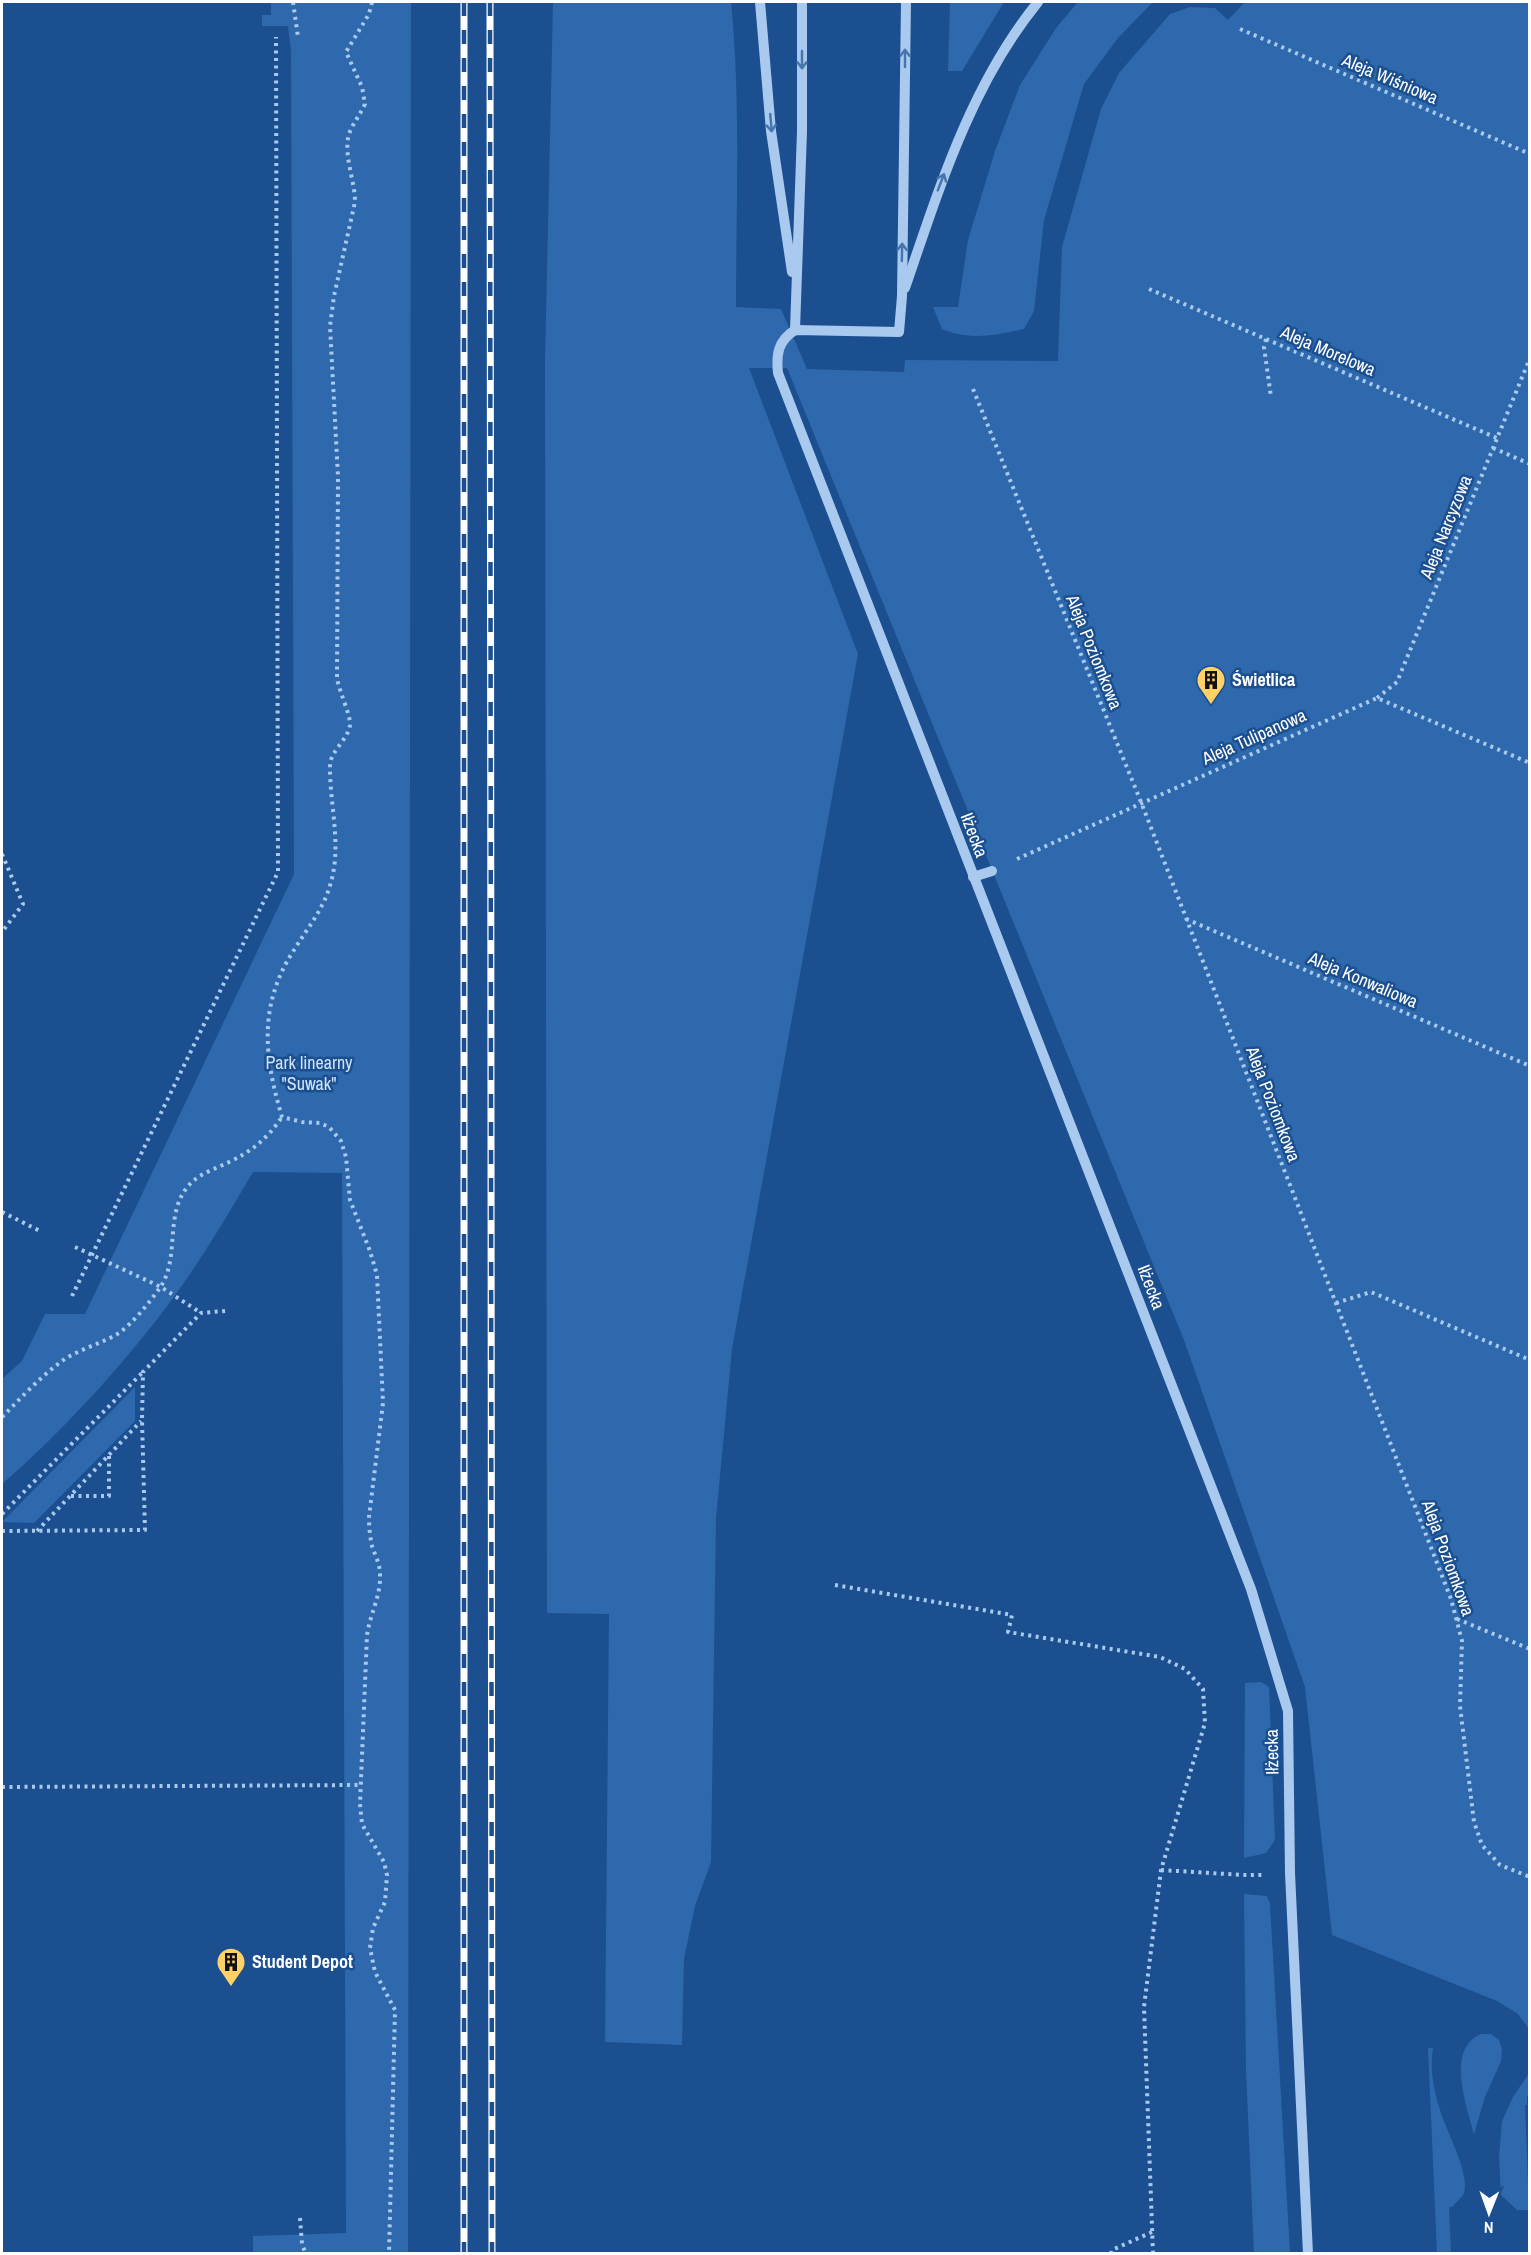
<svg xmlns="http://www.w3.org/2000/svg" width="1531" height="2255" viewBox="0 0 1531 2255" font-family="'Archivo Narrow',sans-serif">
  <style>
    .green { fill: #2e69ad }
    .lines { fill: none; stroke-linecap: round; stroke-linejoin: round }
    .path { stroke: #a9c9ee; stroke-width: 4; stroke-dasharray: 3 4.5; stroke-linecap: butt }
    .minor { stroke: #a9c9ee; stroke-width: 10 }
    .rail-casing { stroke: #fff; stroke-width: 7 }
    .rail { stroke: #1b4f8f; stroke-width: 4.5; stroke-dasharray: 14; stroke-linecap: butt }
    .oneway { stroke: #4674ac }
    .labels { text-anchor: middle; stroke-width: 5; stroke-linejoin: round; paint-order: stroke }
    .street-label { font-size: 18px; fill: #fff; stroke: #1b4f8f }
    .poi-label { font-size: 18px; font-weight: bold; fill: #fff; stroke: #1b4f8f; text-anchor: start }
    .park-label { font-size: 18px; fill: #cfe3fa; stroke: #1b4f8f }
  </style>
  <rect width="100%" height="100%" fill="#1b4f8f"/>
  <!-- green -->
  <g class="green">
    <path d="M 271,2 L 411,2 L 408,2253 L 253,2253 L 253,2236 L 346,2233 L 342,1173 L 253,1172 C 232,1208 211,1243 188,1277 C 139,1348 67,1428 2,1484 L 2,1379 L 22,1361 L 45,1314 L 85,1314 L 294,874 L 291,51 L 288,26 L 262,26 L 262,15 L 271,15 Z"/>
    <path d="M 553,2 L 731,2 C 741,103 736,206 736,307 L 781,309 L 807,369 L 904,372 L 905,360 L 1058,361 L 1062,247 L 1101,109 L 1119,73 L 1170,14 L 1190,7 L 1215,8 L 1228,20 L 1245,2 L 1529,2 L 1529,2029 L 1518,2014 L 1497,2001 L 1332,1935 L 1305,1687 L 1184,1340 L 787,368 L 749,368 L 858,654 L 732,1349 L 716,1518 L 711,1862 L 695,1906 L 684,1959 L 682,2045 L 605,2042 L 609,1614 L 547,1613 L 545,363 Z"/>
    <path d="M 950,2 L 1004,2 L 962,71 L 948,71 Z"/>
    <path d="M 1078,2 L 1153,2 L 1118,38 L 1084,84 L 1044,220 L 1034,311 L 1024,329 C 996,335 969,341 942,329 L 933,307 L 958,307 L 968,240 L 995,151 L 1020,85 L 1056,28 Z"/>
    <path d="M 135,1387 L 135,1421 L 34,1523 L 2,1522 Z"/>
    <path d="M 1261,1682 L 1269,1687 L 1275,1840 L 1266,1853 L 1244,1858 L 1245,1683 Z"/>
    <path d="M 1244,1894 L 1267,1896 L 1270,1904 L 1290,2253 L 1254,2253 L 1246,2070 Z"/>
    <path d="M 1481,2034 L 1491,2034 L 1499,2040 L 1502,2049 L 1501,2061 L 1485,2097 L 1474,2134 C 1467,2106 1445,2049 1481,2034 Z"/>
    <path d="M 1428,2048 L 1433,2048 C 1429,2072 1435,2098 1444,2121 C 1450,2138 1470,2176 1464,2193 C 1462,2198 1455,2203 1452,2207 L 1449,2207 L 1451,2253 L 1437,2253 Z"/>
    <path d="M 1529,2073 L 1529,2096 L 1527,2096 L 1527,2105 L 1525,2105 L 1529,2210 L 1517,2210 L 1501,2195 L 1499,2156 L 1502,2121 L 1513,2097 Z"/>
  </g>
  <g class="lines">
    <!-- path -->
    <g class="path">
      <path d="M 293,2 L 298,37"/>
      <path d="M 372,2 L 369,14 L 346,52 L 362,87 L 365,104 C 360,115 353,123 349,134 C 343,155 355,180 355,202 L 334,296 L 330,326 L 338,477 L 337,678 C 339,691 351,716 350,725 C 348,739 333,749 330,763 C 329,802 342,844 331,882 C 324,909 308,927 294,950 C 258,1005 264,1057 282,1117 L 302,1122 L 320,1123 L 329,1127 L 341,1141 L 346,1157 L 350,1200 L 370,1251 L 377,1275 L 383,1403 L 369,1517 C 369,1527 370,1537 372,1546 C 375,1555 380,1564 380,1574 C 381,1596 370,1614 367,1635 L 360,1804 L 362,1824 L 384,1862 L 387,1875 L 385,1902 L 373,1928 L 370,1948 L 375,1972 L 395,2010 L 389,2254"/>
      <path d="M 1240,29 L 1530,154"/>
      <path d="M 1149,289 L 1497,438"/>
      <path d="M 1266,339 L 1264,347 L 1271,397"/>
      <path d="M 973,389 L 1141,802 L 1451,1599 L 1462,1641 L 1460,1706 L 1474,1822 L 1482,1845 L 1500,1865 L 1530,1877"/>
      <path d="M 1493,448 L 1530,464"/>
      <path d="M 1377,698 L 1397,682 L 1530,358"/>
      <path d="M 2,854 L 23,904 L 2,932"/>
      <path d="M 1017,859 L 1377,698 L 1530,763"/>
      <path d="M 1186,919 L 1530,1066"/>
      <path d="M 2,1212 L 40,1231"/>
      <path d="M 75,1247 L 161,1287 L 201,1313"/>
      <path d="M 72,1296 L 278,872 L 276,37"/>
      <path d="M 1336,1303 L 1371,1292 L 1530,1360"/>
      <path d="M 2,1417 C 21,1398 40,1377 62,1361 C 79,1349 101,1344 119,1333 C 134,1322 148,1304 159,1289 C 182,1258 162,1212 191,1183 C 201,1173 215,1169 227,1163 C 251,1152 267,1139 282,1117"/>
      <path d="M 71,1496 L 109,1496 L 109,1455"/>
      <path d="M 2,1514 L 142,1373"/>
      <path d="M 2,1531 L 145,1530 L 142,1420 L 143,1372 L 201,1313 L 225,1311"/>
      <path d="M 37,1531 L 141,1421"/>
      <path d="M 835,1585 L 1012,1615 L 1008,1632 L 1160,1657 L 1185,1669 L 1203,1689 L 1205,1723 L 1161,1870 L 1144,2007 L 1153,2254"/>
      <path d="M 1457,1619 L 1530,1649"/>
      <path d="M 2,1787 L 360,1785"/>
      <path d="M 1161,1870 L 1243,1875 L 1262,1875"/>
      <path d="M 300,2218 L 302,2244 L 306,2254"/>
      <path d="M 1111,2254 L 1112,2250 L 1152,2232"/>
    </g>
    <!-- minor -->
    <g class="minor">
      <path d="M 760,2 L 771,131 L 792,272"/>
      <path d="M 906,2 L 902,296 L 899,332 L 795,330 C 778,341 776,354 778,373 L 1251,1589 L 1288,1711 L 1290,1873 L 1308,2254"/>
      <path d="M 905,288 C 939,189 971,84 1038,2"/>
      <path d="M 795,330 L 802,131 L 802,2"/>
      <path d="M 973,877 L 992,871"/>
    </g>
    <!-- rail casing -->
    <g class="rail-casing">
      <g id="rail">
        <path d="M 464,2 L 464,2254"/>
        <path d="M 490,2 L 492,2254"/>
      </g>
    </g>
    <!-- rail -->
    <use href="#rail" class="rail"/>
  </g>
  <!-- one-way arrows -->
  <defs><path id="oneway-shaft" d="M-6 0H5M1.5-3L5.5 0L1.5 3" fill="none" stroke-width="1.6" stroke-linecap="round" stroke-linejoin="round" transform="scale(1.5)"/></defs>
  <g class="oneway">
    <use href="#oneway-shaft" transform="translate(905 58) rotate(-90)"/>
    <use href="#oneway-shaft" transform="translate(802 60) rotate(90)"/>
    <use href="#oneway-shaft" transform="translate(771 123) rotate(85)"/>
    <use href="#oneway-shaft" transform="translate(941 182) rotate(-69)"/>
    <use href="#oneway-shaft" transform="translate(902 252) rotate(-89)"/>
  </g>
  <!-- icons -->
  <defs>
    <g id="building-pin" transform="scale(1.5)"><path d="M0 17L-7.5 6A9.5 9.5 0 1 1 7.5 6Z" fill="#ffd166" stroke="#1b4f8f"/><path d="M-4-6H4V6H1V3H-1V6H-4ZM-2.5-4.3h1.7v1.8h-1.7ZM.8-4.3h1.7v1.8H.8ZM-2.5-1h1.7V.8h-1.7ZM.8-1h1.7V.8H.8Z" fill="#111"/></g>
  </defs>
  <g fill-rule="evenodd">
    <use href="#building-pin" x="1211" y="680"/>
    <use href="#building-pin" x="231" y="1962"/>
  </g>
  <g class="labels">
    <!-- street labels -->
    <g class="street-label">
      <text transform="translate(1390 79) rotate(23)" y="6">Aleja Wiśniowa</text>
      <text transform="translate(1328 351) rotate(23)" y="6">Aleja Morelowa</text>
      <text transform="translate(1446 527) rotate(-68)" y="6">Aleja Narcyzowa</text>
      <text transform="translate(1094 652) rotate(68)" y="6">Aleja Poziomkowa</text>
      <text transform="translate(1254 737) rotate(-24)" y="6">Aleja Tulipanowa</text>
      <text transform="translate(974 835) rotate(69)" y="6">Iłżecka</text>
      <text transform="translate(1363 980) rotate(23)" y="6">Aleja Konwaliowa</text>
      <text transform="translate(1273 1104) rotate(69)" y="6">Aleja Poziomkowa</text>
      <text transform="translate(1151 1287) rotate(69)" y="6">Iłżecka</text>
      <text transform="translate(1448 1558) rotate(70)" y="6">Aleja Poziomkowa</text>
      <text transform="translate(1272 1752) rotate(-91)" y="6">Iłżecka</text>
    </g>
    <!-- poi labels -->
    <g class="poi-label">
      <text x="1232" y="686">Świetlica</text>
      <text x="252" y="1968">Student Depot</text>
    </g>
    <!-- park labels -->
    <g class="park-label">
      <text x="309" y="1069">Park linearny<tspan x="309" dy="21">"Suwak"</tspan></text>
    </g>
  </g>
  <!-- border -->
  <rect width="1531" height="2255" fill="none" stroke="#ffffff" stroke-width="6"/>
  <!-- north arrow -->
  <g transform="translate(1489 2213) rotate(181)" stroke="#1b4f8f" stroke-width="4.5" paint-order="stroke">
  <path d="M0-4.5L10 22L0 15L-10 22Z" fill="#ffffff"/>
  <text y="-9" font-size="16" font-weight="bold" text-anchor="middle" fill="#ffffff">N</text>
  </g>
</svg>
